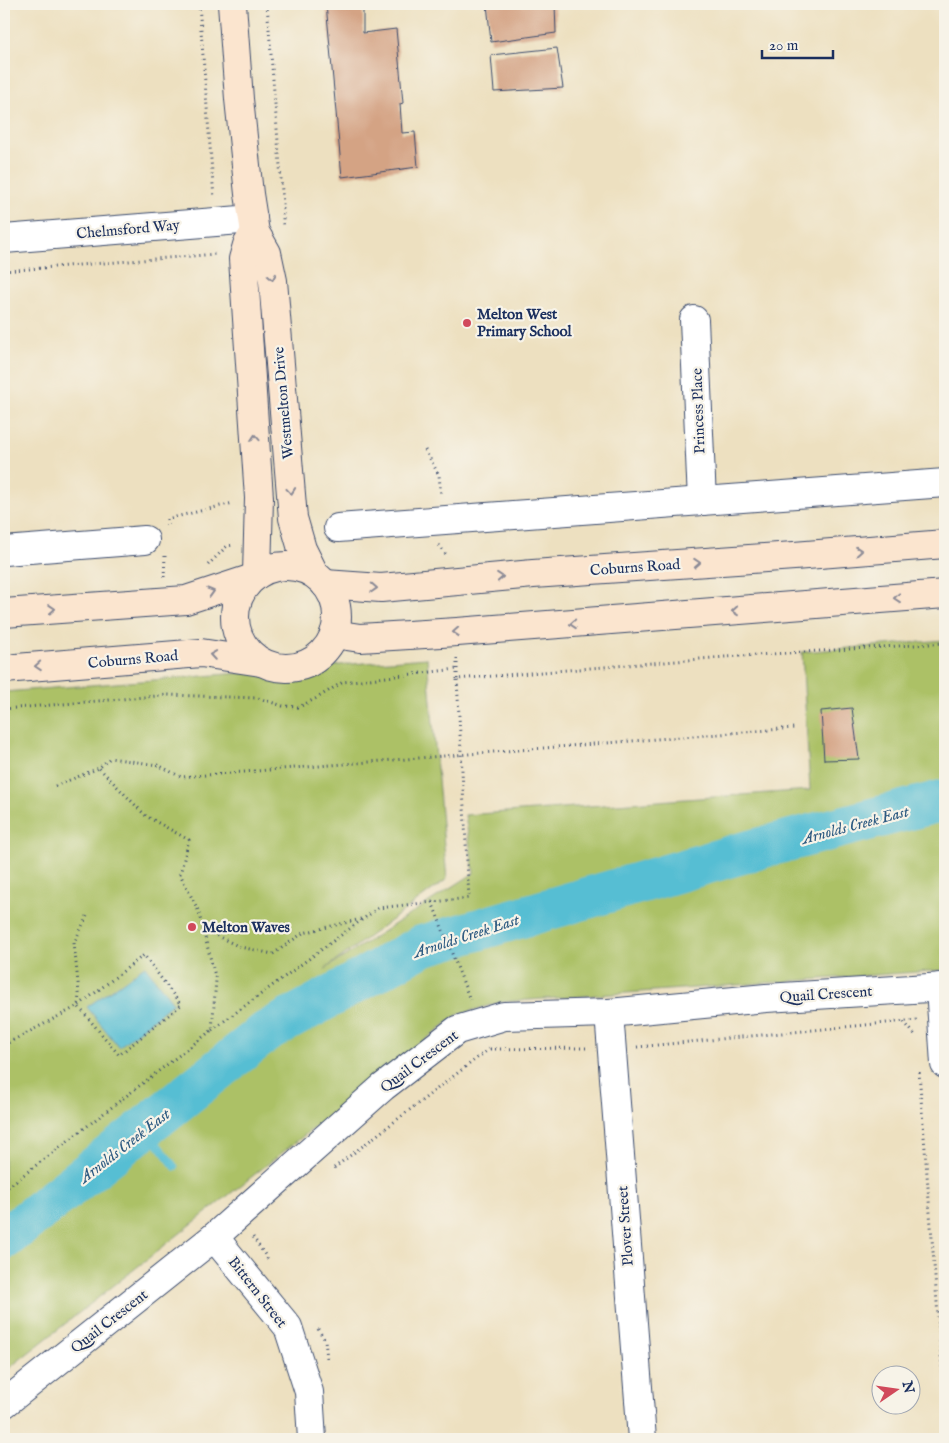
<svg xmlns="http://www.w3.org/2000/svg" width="949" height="1443" viewBox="0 0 949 1443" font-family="'IM FELL English',serif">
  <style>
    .green { fill: #acc166; stroke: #647862 }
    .water { fill: #56bed3; stroke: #387698 }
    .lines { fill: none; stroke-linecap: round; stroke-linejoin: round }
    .stream { stroke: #56bed3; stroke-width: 7 }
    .river { stroke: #56bed3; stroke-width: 42 }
    .building { fill: #d4a384 }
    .street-casing { stroke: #3a4a6d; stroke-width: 30 }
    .secondary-casing { stroke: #3a4a6d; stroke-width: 30 }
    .path { stroke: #3a4a6d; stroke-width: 3; stroke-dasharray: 1 4; stroke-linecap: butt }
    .street { stroke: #fff; stroke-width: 28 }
    .secondary { stroke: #fbe5cf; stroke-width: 28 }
    .oneway { stroke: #8b8a96 }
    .poi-dot { fill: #d1495b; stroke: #f7f3e8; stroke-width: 2 }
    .labels { text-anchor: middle; stroke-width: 4.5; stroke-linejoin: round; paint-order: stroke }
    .street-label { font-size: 15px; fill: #1b2f5e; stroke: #f7f3e8 }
    .poi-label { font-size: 15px; font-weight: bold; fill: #1b2f5e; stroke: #f7f3e8; text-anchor: start }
    .water-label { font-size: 16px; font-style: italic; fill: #2d5a81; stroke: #f7f3e8 }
  </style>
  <rect width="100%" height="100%" fill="#f7f3e8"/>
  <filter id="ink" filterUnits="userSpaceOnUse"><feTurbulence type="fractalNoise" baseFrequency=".02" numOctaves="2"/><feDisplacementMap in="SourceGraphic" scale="10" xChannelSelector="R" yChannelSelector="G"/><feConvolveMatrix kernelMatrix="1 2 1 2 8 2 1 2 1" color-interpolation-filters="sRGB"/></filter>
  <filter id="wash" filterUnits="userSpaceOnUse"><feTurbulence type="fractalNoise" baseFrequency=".0096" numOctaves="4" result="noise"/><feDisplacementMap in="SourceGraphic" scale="20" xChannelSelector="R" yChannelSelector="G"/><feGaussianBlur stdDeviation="1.12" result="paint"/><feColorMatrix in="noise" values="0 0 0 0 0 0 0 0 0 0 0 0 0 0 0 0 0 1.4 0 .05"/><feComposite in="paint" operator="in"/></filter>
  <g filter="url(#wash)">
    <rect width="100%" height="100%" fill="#ede0c0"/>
    <!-- green -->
    <path class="green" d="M 945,640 L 945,970 L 501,1002 L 457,1015 L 4,1372 L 4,692 L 427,658 L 447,879 L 325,969 L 474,873 L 465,815 L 810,790 L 802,652 Z"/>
    <!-- water -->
    <path class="water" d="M 145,966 L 173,1003 L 119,1047 L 87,1007 Z"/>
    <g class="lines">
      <!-- stream -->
      <path class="stream" d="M 145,1128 L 175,1167"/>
      <!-- river -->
      <path class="river" d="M 4,1239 L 266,1032 L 422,946 L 749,851 L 945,800"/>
    </g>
    <g id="blocks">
      <!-- building -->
      <g class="building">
        <path d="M 326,4 L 363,4 L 363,33 L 396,29 L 403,103 L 400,104 L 402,133 L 415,132 L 418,167 L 342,177 Z"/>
        <path d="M 487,4 L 555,4 L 556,33 L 491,42 Z"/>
        <path d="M 557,48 L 563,88 L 494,92 L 491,55 Z"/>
        <path d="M 852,708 L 859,759 L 824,760 L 821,711 Z"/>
      </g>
    </g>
  </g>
  <g filter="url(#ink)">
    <use href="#blocks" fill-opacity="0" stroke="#3a4a6d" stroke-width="1"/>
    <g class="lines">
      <!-- street casing -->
      <g class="street-casing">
        <g id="street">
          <path d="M 4,239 L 253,219"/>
          <path d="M 694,320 L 702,501"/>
          <path d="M 338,528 L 945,483"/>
          <path d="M 4,551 L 145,540"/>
          <path d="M 940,987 L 945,1064"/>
          <path d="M 609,1013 L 642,1439"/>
          <path d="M 214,1237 L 288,1327 L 309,1392 L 312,1439"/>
          <path d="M 4,1404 L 214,1237 L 383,1087 L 457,1030 L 504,1016 L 609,1013 L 766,998 L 945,987"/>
        </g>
      </g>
      <!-- secondary casing -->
      <g class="secondary-casing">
        <g id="secondary">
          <path d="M 232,4 L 239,99 L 249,194 L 255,232 L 267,253 L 273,281 L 293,518 L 302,549 L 314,573"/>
          <path d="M 255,232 L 247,245 L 243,259 L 259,498 L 257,574"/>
          <circle cx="286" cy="617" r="51"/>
          <path d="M 325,584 L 381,588 L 533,574 L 794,556 L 945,544"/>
          <path d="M 4,613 L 186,600 L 253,578"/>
          <path d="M 334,634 L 360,638 L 457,632 L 945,594"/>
          <path d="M 4,669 L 201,653 L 261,662"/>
        </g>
      </g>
      <!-- path -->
      <g class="path">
        <path d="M 199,4 L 214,198"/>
        <path d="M 267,4 L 283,204 L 283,227"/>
        <path d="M 4,271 L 217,254"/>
        <path d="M 425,450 L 439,475 L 441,496"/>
        <path d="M 167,525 L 167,519 L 233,503"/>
        <path d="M 439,545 L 447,556"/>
        <path d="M 208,565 L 227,546 L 234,545"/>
        <path d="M 164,577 L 165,556"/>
        <path d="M 457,679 L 457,657"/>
        <path d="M 4,709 L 168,695 L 258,698 L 283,706 L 299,707 L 317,698 L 343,682 L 457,669"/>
        <path d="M 55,786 L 99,768 L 110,758 L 158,765 L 181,777 L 794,728"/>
        <path d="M 432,902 L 470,1000"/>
        <path d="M 203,929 L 240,947 L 273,954 L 303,933 L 361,919"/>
        <path d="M 904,1022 L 916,1036"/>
        <path d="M 212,1030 L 378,908 L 469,898 L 457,679 L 725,657 L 945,643"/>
        <path d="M 4,1045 L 78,1006 L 144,955 L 181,1005 L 119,1055 L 78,1006 L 79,993 L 74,943 L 87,916"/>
        <path d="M 637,1047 L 917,1020"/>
        <path d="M 490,1049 L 586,1048"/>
        <path d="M 919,1072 L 945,1405"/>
        <path d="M 334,1168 L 489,1049"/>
        <path d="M 4,1190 L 212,1030 L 216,980 L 198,910 L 180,874 L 189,840 L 146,816 L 99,768"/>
        <path d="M 253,1237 L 269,1261"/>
        <path d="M 318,1329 L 325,1340 L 327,1358"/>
      </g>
      <!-- street -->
      <use href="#street" class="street"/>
      <!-- secondary -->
      <use href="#secondary" class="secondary"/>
    </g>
    <!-- one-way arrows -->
    <defs><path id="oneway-chevron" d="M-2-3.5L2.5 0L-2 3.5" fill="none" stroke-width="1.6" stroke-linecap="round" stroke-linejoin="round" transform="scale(1.25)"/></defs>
    <g class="oneway">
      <use href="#oneway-chevron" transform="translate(272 277) rotate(80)"/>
      <use href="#oneway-chevron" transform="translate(255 438) rotate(-94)"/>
      <use href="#oneway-chevron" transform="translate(291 491) rotate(85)"/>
      <use href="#oneway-chevron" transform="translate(859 551) rotate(-5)"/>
      <use href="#oneway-chevron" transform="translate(697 563) rotate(-4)"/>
      <use href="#oneway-chevron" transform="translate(500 577) rotate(-5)"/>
      <use href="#oneway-chevron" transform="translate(374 588) rotate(3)"/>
      <use href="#oneway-chevron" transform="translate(211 592) rotate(-17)"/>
      <use href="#oneway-chevron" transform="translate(897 598) rotate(175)"/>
      <use href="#oneway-chevron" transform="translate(52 609) rotate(-4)"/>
      <use href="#oneway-chevron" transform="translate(735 611) rotate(175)"/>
      <use href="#oneway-chevron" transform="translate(573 624) rotate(176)"/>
      <use href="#oneway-chevron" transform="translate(456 632) rotate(176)"/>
      <use href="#oneway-chevron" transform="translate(213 655) rotate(-171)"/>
      <use href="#oneway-chevron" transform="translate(38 666) rotate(176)"/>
    </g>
  </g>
  <!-- markers -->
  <g class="poi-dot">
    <circle cx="467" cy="323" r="5"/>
    <circle cx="192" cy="927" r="5"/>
  </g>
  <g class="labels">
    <!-- street labels -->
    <g class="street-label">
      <text transform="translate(128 229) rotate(-5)" y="5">Chelmsford Way</text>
      <text transform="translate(283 403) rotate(-95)" y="5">Westmelton Drive</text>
      <text transform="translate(698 411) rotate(-92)" y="5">Princess Place</text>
      <text transform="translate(635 567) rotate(-4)" y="5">Coburns Road</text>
      <text transform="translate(133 659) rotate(-5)" y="5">Coburns Road</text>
      <text transform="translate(826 994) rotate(-4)" y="5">Quail Crescent</text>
      <text transform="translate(419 1061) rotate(-37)" y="5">Quail Crescent</text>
      <text transform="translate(625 1226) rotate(-94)" y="5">Plover Street</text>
      <text transform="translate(258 1292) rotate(52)" y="5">Bittern Street</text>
      <text transform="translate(109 1321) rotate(-38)" y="5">Quail Crescent</text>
    </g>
    <!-- poi labels -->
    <g class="poi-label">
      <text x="477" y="319">Melton West<tspan x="477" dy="17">Primary School</tspan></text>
      <text x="202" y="932">Melton Waves</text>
    </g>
    <!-- water labels -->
    <g class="water-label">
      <text transform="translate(855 824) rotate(-15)" y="6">Arnolds Creek East</text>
      <text transform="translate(466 935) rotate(-18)" y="6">Arnolds Creek East</text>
      <text transform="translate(124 1145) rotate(-38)" y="6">Arnolds Creek East</text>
    </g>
  </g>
  <!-- margin -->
  <rect width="949" height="1443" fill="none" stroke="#f7f3e8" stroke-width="20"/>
  <!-- north arrow -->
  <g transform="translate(896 1390) rotate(77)"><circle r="24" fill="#f7f3e8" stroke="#9fa5b1"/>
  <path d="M0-4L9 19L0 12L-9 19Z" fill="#d1495b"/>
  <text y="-8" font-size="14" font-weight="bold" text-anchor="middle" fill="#1b2f5e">N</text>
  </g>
  <!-- scale -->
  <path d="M762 50v8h71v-8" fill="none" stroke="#1b2f5e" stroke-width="2.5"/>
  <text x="769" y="50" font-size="15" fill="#1b2f5e" stroke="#f7f3e8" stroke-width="4" paint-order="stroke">20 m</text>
</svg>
